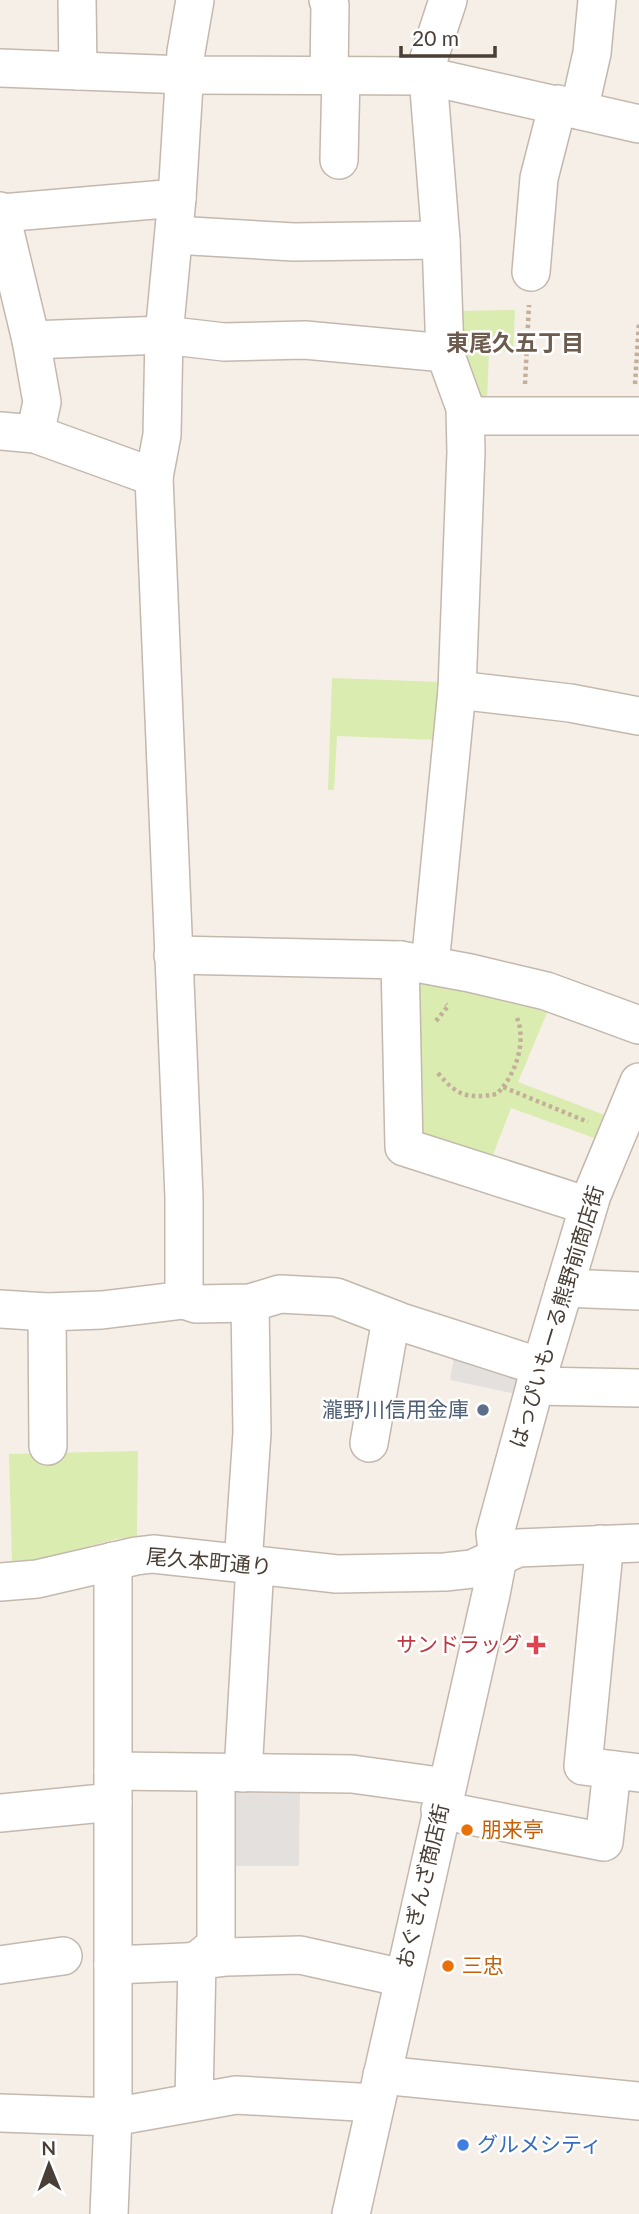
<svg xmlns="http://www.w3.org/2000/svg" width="639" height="2214" viewBox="0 0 639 2214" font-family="Lato,'Noto Sans JP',sans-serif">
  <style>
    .green { fill: #daecaf }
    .parking { fill: #e3e0dd }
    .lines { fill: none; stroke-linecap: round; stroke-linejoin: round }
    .minor-casing { stroke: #c4b8ad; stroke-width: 40 }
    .path { stroke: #c4af9a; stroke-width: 4.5; stroke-dasharray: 3.5 3.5; stroke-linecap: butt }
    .minor { stroke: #fff; stroke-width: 37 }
    .service-dot { fill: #5c6f8a; stroke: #fff; stroke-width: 2.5 }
    .health-dot { fill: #e0444e; stroke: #fff; stroke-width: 2.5 }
    .food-dot { fill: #e8710a; stroke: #fff; stroke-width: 2.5 }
    .shop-dot { fill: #3f7fe0; stroke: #fff; stroke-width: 2.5 }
    .labels { text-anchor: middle; stroke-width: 5; stroke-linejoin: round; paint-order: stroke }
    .street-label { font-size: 21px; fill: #493f36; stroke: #fff }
    .service-label { font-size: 21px; fill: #4e5e75; stroke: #fff; text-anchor: end }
    .health-label { font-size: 21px; fill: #be3a42; stroke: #fff; text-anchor: end }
    .food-label { font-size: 21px; fill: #c56008; stroke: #fff; text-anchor: start }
    .shop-label { font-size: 21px; fill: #366cbe; stroke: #fff; text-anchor: start }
    .neighbourhood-label { font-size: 23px; font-weight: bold; fill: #6d5b4d; stroke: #fff }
  </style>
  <rect width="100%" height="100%" fill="#f5efe8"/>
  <!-- green -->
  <g class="green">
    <path d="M 515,310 L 513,351 L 489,351 L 487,400 L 472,400 L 455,311 Z"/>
    <path d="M 332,678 L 441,682 L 439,740 L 337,736 L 334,790 L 328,790 Z"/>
    <path d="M 402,971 L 552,1001 L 518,1082 L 607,1116 L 597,1139 L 511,1108 L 491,1160 L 411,1134 Z"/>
    <path d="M 138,1451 L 137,1536 L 116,1539 L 41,1559 L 12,1561 L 9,1454 Z"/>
  </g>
  <!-- parking -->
  <g class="parking">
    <path d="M 454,1357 L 520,1372 L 516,1394 L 450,1380 Z"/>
    <path d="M 227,1788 L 300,1789 L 299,1866 L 227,1866 Z"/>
  </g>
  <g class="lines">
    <!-- minor casing -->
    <g class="minor-casing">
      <g id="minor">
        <path d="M 77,0 L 78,71"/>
        <path d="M 328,0 L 330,5 L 329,75"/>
        <path d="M 0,68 L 185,75 L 427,76 L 639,124"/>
        <path d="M 579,110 L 592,53 L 597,0"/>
        <path d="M 339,160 L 341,76"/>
        <path d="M 0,211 L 31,340 L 42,402 L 35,434"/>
        <path d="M 1,213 L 177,198"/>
        <path d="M 174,235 L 294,242 L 441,240"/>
        <path d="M 531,272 L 539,178 L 558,104"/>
        <path d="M 31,340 L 164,335 L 224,342 L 305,340 L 445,353 L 465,408 L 466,452 L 457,690 L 430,965"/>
        <path d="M 445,353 L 441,240 L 427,64 L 448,0"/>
        <path d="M 466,416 L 639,416"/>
        <path d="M 0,431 L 35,434 L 154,477 L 184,1197 L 184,1300 L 102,1310 L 47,1312 L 0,1309"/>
        <path d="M 154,477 L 162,435 L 164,335 L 177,198 L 186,52 L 195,0"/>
        <path d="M 457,690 L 570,703 L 639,716"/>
        <path d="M 173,955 L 400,960 L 470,973 L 546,991 L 639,1025"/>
        <path d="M 400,960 L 404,1147 L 588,1206"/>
        <path d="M 564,1288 L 639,1291"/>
        <path d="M 184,1300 L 196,1304 L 250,1303 L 280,1294 L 336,1297 L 401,1322 L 541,1367"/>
        <path d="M 47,1312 L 48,1446"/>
        <path d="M 535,1386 L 639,1388"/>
        <path d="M 369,1443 L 391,1319"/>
        <path d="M 601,1544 L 603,1562 L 583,1766 L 639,1773"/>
        <path d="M 243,1564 L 252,1433 L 250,1303"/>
        <path d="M 0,1582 L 37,1579 L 136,1556 L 153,1554 L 337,1574 L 445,1572 L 472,1569 L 518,1548 L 639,1543"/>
        <path d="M 113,1771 L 352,1774 L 446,1787"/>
        <path d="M 243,1773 L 255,1565"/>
        <path d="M 440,1810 L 604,1842 L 612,1770"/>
        <path d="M 0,1813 L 113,1802"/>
        <path d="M 0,1965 L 63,1956"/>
        <path d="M 113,1965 L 185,1962 L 227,1957 L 300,1955 L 403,1978"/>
        <path d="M 382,2075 L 639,2101"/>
        <path d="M 194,2101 L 197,1961 L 216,1945 L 216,1773"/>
        <path d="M 0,2113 L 113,2117 L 236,2095 L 375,2103"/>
        <path d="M 109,2214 L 113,2117 L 113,1561"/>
        <path d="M 351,2214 L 491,1594 L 498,1558 L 495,1533 L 535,1386 L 592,1195 L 639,1082"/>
      </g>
    </g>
    <!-- path -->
    <g class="path">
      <path d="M 525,384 L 529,305"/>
      <path d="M 635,384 L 639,322"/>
      <path d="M 436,1021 L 448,1006 L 446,1004"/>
      <path d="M 438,1073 C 457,1096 467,1099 497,1094 L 503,1087 L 588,1122"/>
      <path d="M 503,1087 C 517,1069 526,1040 517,1018"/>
    </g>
    <!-- minor -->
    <use href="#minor" class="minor"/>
  </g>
  <!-- markers -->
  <circle class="service-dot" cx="483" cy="1410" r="7"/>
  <path class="health-dot" d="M532.5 1634.5h7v7h7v7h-7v7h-7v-7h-7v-7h7z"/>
  <g class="food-dot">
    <circle cx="467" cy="1830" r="7"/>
    <circle cx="448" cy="1966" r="7"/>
  </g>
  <circle class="shop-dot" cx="463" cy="2145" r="7"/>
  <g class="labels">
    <!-- street labels -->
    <g class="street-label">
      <text transform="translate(557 1317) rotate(-73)" y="7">はっぴいもーる熊野前商店街</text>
      <text transform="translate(209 1562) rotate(5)" y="7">尾久本町通り</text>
      <text transform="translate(423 1886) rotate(-77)" y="7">おぐぎんざ商店街</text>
    </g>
    <!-- service labels -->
    <g class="service-label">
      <text x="469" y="1417">瀧野川信用金庫</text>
    </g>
    <!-- health labels -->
    <g class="health-label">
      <text x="522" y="1652">サンドラッグ</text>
    </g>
    <!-- food labels -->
    <g class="food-label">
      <text x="481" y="1837">朋来亭</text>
      <text x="462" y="1973">三忠</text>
    </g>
    <!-- shop labels -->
    <g class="shop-label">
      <text x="477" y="2152">グルメシティ</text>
    </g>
    <!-- neighbourhood labels -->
    <g class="neighbourhood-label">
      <text x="515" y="351">東尾久五丁目</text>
    </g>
  </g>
  <!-- north arrow -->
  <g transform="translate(49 2165) rotate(359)" stroke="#ffffff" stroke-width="5" paint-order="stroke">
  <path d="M0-5L12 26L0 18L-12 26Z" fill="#493f36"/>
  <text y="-10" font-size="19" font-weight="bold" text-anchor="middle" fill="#493f36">N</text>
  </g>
  <!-- scale -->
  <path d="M401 46v10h94v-10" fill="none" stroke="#493f36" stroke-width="3.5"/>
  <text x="412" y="46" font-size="21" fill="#493f36" stroke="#ffffff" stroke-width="5" paint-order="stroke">20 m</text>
</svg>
